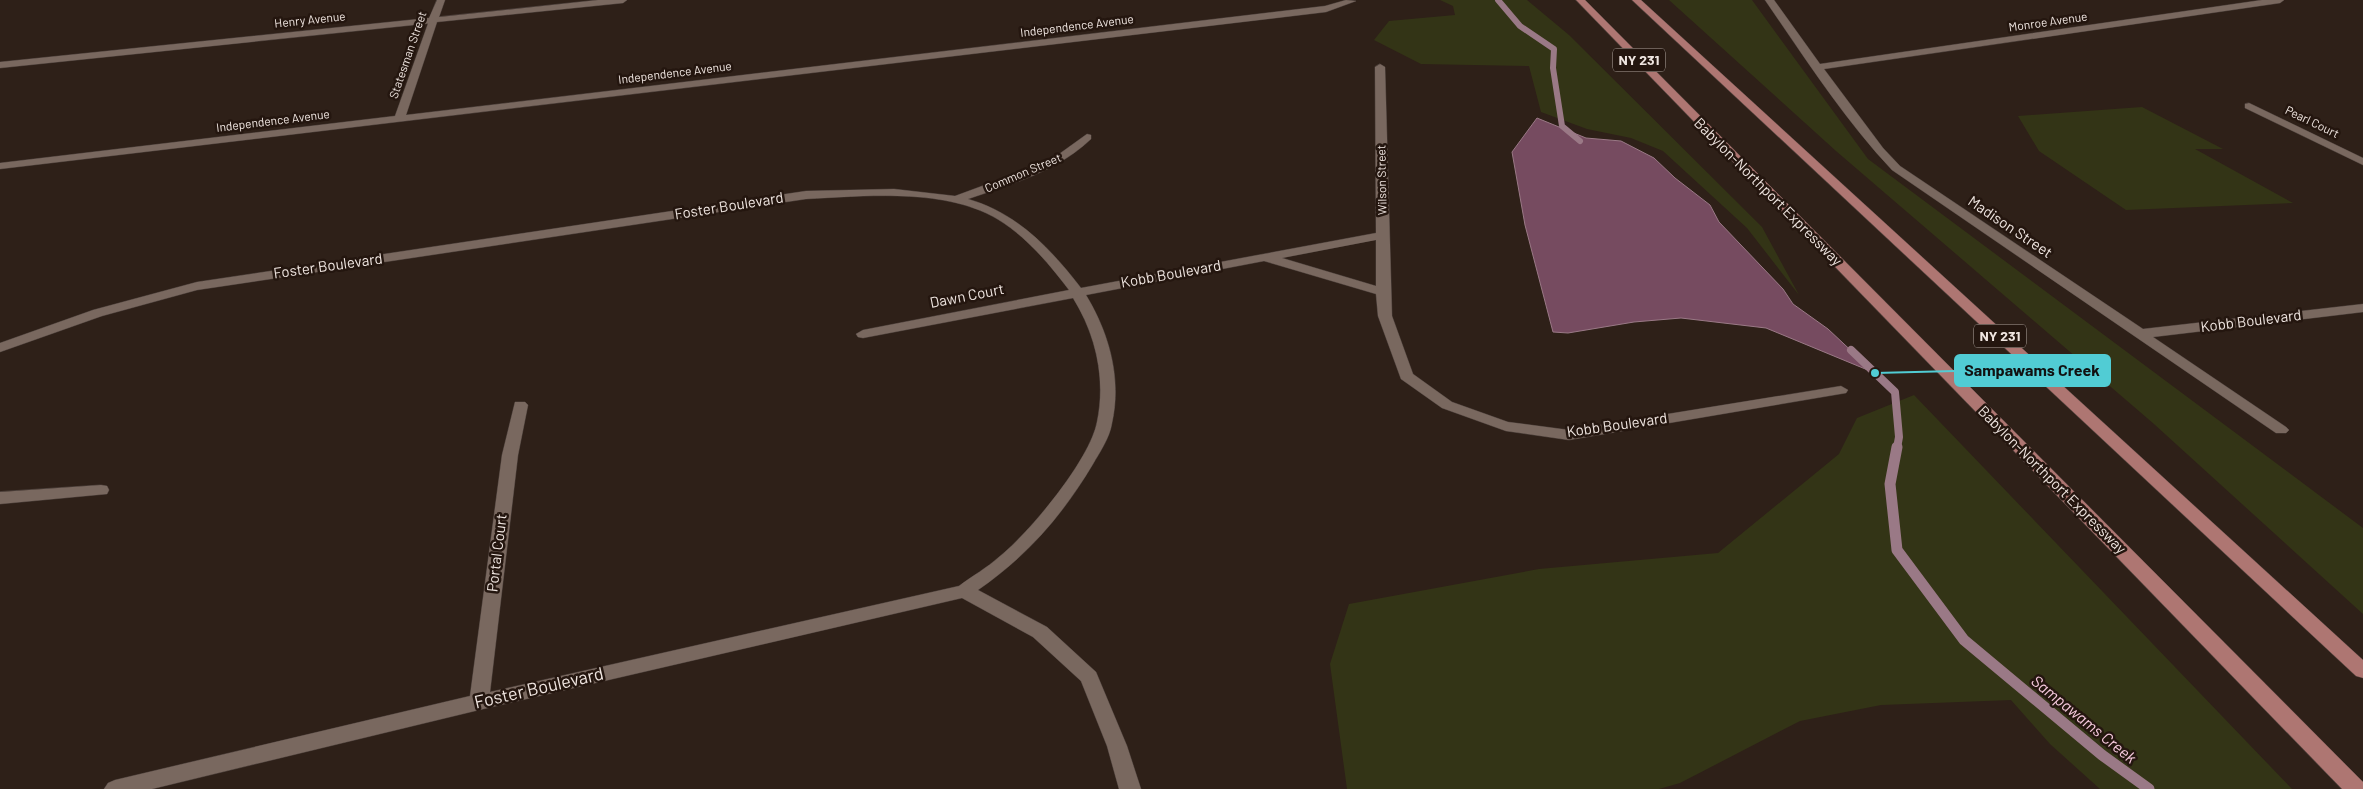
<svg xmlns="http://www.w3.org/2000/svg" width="2363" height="789" viewBox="0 0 2363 789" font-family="Barlow,sans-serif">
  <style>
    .green { fill: #333416 }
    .water { fill: #764b60; stroke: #9a7986 }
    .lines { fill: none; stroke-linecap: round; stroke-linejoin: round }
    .stream-far2 { stroke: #9a7986; stroke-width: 6 }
    .stream-far1 { stroke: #9a7986; stroke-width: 8 }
    .stream { stroke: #9a7986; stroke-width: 11 }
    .minor-casing { stroke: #4a3e39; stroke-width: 1 }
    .tertiary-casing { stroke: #4a3e39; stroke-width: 1 }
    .primary-casing { stroke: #4a3e39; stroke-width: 1 }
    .minor { fill: #79685f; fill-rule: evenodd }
    .tertiary { fill: #79685f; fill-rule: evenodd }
    .primary { fill: #ae7672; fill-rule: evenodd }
    .labels { text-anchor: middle; stroke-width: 5; stroke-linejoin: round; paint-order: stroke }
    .far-street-label { font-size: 12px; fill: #efe5e0; stroke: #24160f }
    .shield { fill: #24160f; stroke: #b2a7a1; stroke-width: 1 }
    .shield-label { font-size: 14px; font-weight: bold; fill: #efe5e0 }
    .street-label { font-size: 15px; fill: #efe5e0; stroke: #24160f }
    .water-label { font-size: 16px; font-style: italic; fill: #f7cade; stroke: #24160f }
    .near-street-label { font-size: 18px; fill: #efe5e0; stroke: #24160f }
    .leader { fill: none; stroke: #51ccd4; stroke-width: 2 }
    .callout-dot { fill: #51ccd4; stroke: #24160f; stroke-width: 2 }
    .callout { fill: #51ccd4; stroke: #51ccd4; stroke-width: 2 }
    .callout-label { font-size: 16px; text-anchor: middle; font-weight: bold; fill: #111 }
  </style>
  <rect width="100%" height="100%" fill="#2e2018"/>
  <!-- green -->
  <g class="green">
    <path d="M 1440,0 L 1527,0 L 1569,35 L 1762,227 L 1799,295 L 1747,228 L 1663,151 L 1631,138 L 1587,129 L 1541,112 L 1529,66 L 1421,64 L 1374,40 L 1389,21 L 1455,15 L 1453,6 Z"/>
    <path d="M 1669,0 L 1752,0 L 1868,159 L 2363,528 L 2363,614 L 2154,424 L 1836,151 Z"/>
    <path d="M 2142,107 L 2223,149 L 2195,149 L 2293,203 L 2126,210 L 2039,151 L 2018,116 Z"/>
    <path d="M 1914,395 L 2292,789 L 2100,789 L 2050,744 L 2011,700 L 1881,705 L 1800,721 L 1680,783 L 1659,789 L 1347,789 L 1330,664 L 1349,604 L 1539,569 L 1718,553 L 1839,454 L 1857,418 Z"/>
  </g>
  <!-- water -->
  <path class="water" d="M 1537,118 L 1586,138 L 1621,141 L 1654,158 L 1675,178 L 1710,205 L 1719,222 L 1783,289 L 1793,304 L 1828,329 L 1875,373 L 1766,328 L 1681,318 L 1634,322 L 1568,333 L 1553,332 L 1525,225 L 1512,152 Z"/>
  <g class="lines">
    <!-- stream-far2 -->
    <path class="stream-far2" d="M 1498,0 L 1520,26 L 1554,49 L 1553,68 L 1562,126 L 1580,141"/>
    <!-- stream-far1 -->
    <path class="stream-far1" d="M 1851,350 L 1895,392 L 1899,437 L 1897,448"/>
    <!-- stream -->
    <path class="stream" d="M 1897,447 L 1890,484 L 1897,550 L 1964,640 L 2102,755 L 2149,789"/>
    <!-- minor casing -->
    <g class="minor-casing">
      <g id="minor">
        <path d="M 598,0 L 627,0 L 623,3 L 437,22 L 406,115 L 1325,6 L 1346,0 L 1356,1 L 1326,12 L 0,169 L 0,163 L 395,116 L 430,18 Z"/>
        <path d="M 1765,0 L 1774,0 L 1820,64 L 2262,0 L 2284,0 L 2280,3 L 1824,69 L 1883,148 L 1900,166 L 2143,329 L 2363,304 L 2363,312 L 2153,337 L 2286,427 L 2289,430 L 2286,433 L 2276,433 L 1892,170 C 1844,119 1805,58 1765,0 Z"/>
        <path d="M 1380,64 L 1385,67 L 1392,316 L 1413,374 L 1452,402 L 1508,422 L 1569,430 L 1841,386 L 1848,390 L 1846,393 L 1569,440 L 1506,431 L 1442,408 L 1401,379 L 1378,316 L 1376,294 L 1264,261 L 1086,295 C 1109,333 1122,378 1112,423 C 1110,437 1100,452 1093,464 C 1062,516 1027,556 978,590 L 1047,627 L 1096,672 L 1127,746 L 1141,789 L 1119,789 L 1107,746 L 1081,681 L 1033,637 L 962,598 L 479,710 L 152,789 L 104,789 L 108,783 L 115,780 L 470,696 L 502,455 L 515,402 L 525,402 L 528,405 L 518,455 L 490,692 L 959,586 C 972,576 987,568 999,557 C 1029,533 1090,460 1097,422 C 1106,379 1096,335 1073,298 L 863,338 L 858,337 L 856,334 L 863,330 L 1069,290 C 1047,261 1020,229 986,213 C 934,189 862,196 806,199 L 197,290 L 102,316 L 0,352 L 0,343 L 93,310 L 197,282 L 806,191 L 894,189 L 955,196 L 1039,165 L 1055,157 L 1087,134 L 1091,135 L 1091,139 C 1056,172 1012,184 968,199 C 1017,213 1051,249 1081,288 L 1376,233 L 1375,67 ZM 1376,240 L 1376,286 L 1282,258 Z"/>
        <path d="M 2249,103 L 2363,158 L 2363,165 L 2245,108 L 2245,104 Z"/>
        <path d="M 101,485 L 107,486 L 109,490 L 107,494 L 0,504 L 0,492 Z"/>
      </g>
    </g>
    <!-- tertiary casing -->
    <g class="tertiary-casing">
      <path id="tertiary" d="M 437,0 L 445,0 L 438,20 L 433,23 L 0,68 L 0,62 L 429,18 Z"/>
    </g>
    <!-- primary casing -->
    <g class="primary-casing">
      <g id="primary">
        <path d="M 1576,0 L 1585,0 L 2363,782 L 2363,789 L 2342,789 Z"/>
        <path d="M 1632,0 L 1641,0 L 2363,660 L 2363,678 L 2356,676 Z"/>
      </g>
    </g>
    <!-- minor -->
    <use href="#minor" class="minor"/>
    <!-- tertiary -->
    <use href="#tertiary" class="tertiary"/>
    <!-- primary -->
    <use href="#primary" class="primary"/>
  </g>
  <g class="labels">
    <!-- far-street labels -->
    <g class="far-street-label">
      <text transform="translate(310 20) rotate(-6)" y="4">Henry Avenue</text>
      <text transform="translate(2048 22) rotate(-8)" y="4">Monroe Avenue</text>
      <text transform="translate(1077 26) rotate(-7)" y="4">Independence Avenue</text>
      <text transform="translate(408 55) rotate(-71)" y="4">Statesman Street</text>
      <text transform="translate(675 73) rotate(-7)" y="4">Independence Avenue</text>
      <text transform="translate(273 121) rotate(-7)" y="4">Independence Avenue</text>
      <text transform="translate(2312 122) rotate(26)" y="4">Pearl Court</text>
      <text transform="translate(1023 173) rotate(-23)" y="4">Common Street</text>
      <text transform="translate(1382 180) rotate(-91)" y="4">Wilson Street</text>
    </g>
    <!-- shield labels -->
    <g class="shield">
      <rect x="1613" y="48.5" width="52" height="23" rx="4"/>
      <rect x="1974" y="324.5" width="52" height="23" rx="4"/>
    </g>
    <g class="shield-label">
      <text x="1639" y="65">NY 231</text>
      <text x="2000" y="341">NY 231</text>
    </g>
    <!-- street labels -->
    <g class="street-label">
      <text transform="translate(1768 192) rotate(45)" y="5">Babylon-Northport Expressway</text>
      <text transform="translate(729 206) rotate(-9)" y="5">Foster Boulevard</text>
      <text transform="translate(2010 227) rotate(34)" y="5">Madison Street</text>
      <text transform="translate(328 266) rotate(-8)" y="5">Foster Boulevard</text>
      <text transform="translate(1171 274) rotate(-10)" y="5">Kobb Boulevard</text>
      <text transform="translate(967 296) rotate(-11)" y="5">Dawn Court</text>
      <text transform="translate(2251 321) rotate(-7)" y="5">Kobb Boulevard</text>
      <text transform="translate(1617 425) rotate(-8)" y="5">Kobb Boulevard</text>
      <text transform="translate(2052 480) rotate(45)" y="5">Babylon-Northport Expressway</text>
      <text transform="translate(497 553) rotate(-83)" y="5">Portal Court</text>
    </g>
    <!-- water labels -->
    <g class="water-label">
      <text transform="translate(2084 719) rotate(39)" y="6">Sampawams Creek</text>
    </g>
    <!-- near-street labels -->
    <g class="near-street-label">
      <text transform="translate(539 688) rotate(-13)" y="6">Foster Boulevard</text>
    </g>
  </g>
  <!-- callouts -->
  <path class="leader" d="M1875 373L1955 371"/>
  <circle class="callout-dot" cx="1875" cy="373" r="5"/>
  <rect class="callout" x="1955" y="355" width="155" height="31" rx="5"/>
  <g class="callout-label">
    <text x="2032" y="376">Sampawams Creek</text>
  </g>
</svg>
